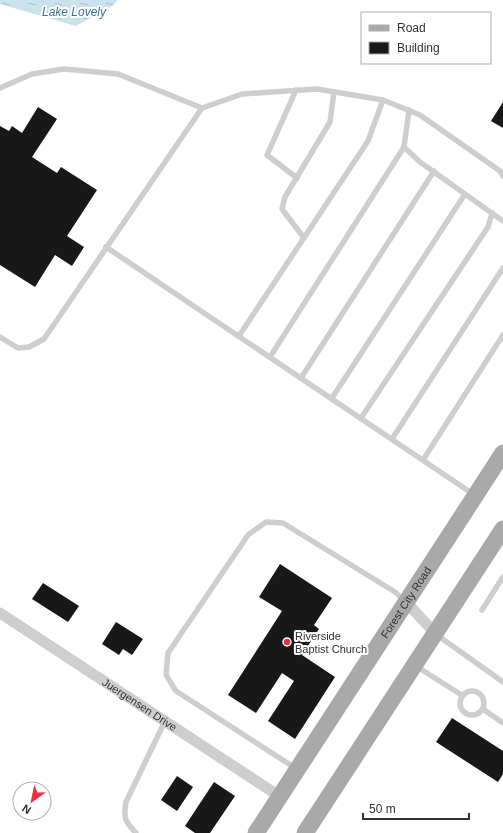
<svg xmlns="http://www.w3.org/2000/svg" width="503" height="833" viewBox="0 0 503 833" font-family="Helvetica,sans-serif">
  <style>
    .water { fill: url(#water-ripples) }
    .building { fill: #181818 }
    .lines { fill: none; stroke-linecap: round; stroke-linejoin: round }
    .service { stroke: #cecece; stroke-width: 5.5 }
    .minor { stroke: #cecece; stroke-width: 11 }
    .primary { stroke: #a9a9a9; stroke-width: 17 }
    .poi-dot { fill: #ed2e3e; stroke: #fff; stroke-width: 1.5 }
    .labels { text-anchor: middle; stroke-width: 4; stroke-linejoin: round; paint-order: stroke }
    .street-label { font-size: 11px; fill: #313131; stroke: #fff }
    .poi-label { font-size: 11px; fill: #313131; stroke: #fff; text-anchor: start }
    .water-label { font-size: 12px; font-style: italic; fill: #3a7497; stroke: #fff }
  </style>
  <defs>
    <pattern id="water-ripples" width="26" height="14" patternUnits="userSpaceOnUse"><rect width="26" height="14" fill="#cae1ee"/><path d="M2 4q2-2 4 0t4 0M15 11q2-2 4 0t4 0" fill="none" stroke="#aec2cd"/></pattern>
  </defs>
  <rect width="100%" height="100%" fill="#fff"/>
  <!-- water -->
  <path class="water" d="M 0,0 L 118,0 L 112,6 L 76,26 L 0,4 Z"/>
  <!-- building -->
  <g class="building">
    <path d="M 503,102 L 503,128 L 491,121 Z"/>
    <path d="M 38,107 L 57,119 L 32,157 L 57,173 L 61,167 L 97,190 L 67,236 L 84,247 L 72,266 L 55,255 L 35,287 L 0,265 L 0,126 L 9,131 L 12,126 L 22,133 Z"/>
    <path d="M 280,564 L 332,598 L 314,625 L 319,629 L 302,655 L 335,677 L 295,739 L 268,721 L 294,681 L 282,673 L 256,713 L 228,695 L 282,611 L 259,597 Z"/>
    <path d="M 43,583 L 79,606 L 68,622 L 32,599 Z"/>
    <path d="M 116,622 L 143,639 L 132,655 L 123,649 L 119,655 L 102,644 Z"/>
    <path d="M 452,718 L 503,751 L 503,774 L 498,782 L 436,742 Z"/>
    <path d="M 177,776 L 193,787 L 177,811 L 161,800 Z"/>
    <path d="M 214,782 L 235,796 L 210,833 L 195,833 L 185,826 Z"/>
  </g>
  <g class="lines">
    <!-- service -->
    <g class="service">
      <path d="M 0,88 L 32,74 L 64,69 L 118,74 L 202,108"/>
      <path d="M 296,90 L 267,155 L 297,178"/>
      <path d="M 409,110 L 404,147 L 420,162 L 503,221"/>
      <path d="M 304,238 L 282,209 L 285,197 L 330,122 L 334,92"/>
      <path d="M 106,247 L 473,494"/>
      <path d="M 239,336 L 368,141 L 383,100"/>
      <path d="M 0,337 L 18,348 L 29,347 L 44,339 L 202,108 L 242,94 L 317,89 L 383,100 L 420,115 L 500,171 L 503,176"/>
      <path d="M 270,357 L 404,147"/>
      <path d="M 301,378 L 434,171"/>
      <path d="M 332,398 L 465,194"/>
      <path d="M 361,418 L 488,227 L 492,213"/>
      <path d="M 392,439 L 503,268"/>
      <path d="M 423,460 L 503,335"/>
      <path d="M 482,610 L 503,577"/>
      <path d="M 437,635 L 503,682"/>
      <path d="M 416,666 L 463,696"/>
      <circle cx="472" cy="703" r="12"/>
      <path d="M 483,709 L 503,723"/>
      <path d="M 295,768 L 176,691 L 166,675 L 168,653 L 248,535 L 266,522 L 283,523 L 395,592 L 405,601"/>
      <path d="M 136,833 C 125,821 123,819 126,802 L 165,721"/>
    </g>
    <!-- minor -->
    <g class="minor">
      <path d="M 406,602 L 435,633"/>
      <path id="s1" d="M 0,613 L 279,796"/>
    </g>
    <!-- primary -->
    <g class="primary">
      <path id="s2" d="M 256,833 L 503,453"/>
      <path d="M 305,833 L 503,529"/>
    </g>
  </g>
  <!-- markers -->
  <circle class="poi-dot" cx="287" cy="642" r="4"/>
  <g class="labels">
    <!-- street labels -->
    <g class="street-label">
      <text dy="4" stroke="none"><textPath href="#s2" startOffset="275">Forest City Road</textPath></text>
      <text dy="4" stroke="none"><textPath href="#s1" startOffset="167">Juergensen Drive</textPath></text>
    </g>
    <!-- poi labels -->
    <g class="poi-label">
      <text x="295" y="640">Riverside<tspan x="295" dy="13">Baptist Church</tspan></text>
    </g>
    <!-- water labels -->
    <g class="water-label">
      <text x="74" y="16">Lake Lovely</text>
    </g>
  </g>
  <!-- legend -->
  <rect x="361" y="12" width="130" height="52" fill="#ffffff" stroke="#adadad"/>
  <rect x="369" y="25" width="20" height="6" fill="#a9a9a9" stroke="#adadad"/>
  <text x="397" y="32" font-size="12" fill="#313131">Road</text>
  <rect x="369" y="42" width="20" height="12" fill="#181818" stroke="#adadad"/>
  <text x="397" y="52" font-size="12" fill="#313131">Building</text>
  <!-- north arrow -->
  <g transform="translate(32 801) rotate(213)"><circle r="19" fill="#ffffff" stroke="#adadad"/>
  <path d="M0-3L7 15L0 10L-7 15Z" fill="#ed2e3e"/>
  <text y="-6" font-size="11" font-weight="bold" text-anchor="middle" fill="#313131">N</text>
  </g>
  <!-- scale -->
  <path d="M363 813v6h106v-6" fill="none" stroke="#313131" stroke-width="2"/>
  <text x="369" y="813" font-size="12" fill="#313131" stroke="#ffffff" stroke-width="3" paint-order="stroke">50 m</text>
</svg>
